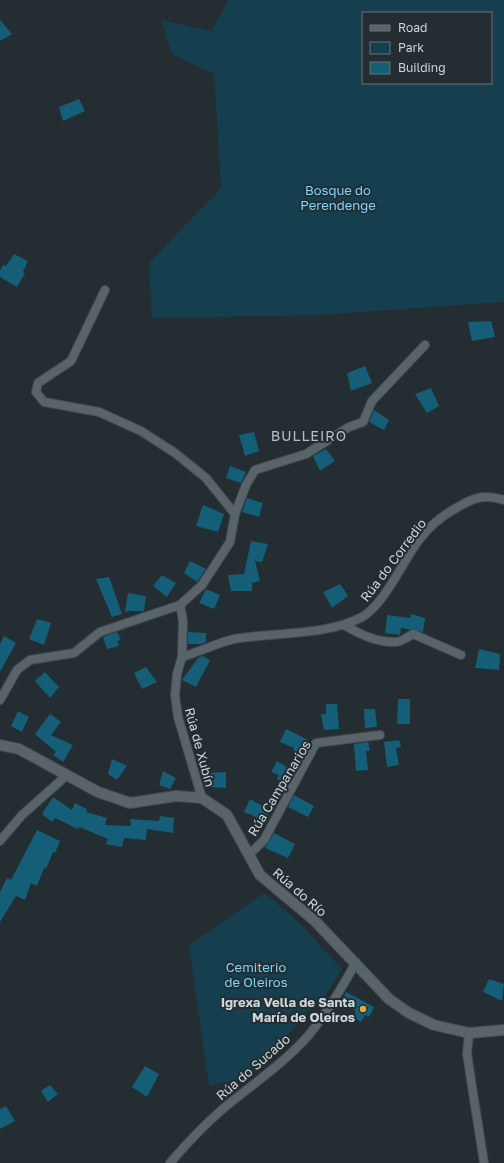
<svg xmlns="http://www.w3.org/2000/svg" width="504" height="1163" viewBox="0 0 504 1163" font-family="'Golos Text',sans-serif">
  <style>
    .green { fill: #153f4f; fill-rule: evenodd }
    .building { fill: #145e78 }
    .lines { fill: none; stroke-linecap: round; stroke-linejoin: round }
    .minor-casing { stroke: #434b4f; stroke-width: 10 }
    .tertiary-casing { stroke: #434b4f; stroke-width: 12 }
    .minor { stroke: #586469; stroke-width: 8 }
    .tertiary { stroke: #586469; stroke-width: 10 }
    .poi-dot { fill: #eaaa38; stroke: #232d32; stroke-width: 1.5 }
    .labels { text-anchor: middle; stroke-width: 4; stroke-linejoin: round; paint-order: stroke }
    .park-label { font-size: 13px; fill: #79d6fd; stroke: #232d32 }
    .street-label { font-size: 13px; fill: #cfd6d9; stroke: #232d32 }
    .poi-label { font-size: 13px; font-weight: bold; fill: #cfd6d9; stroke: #232d32; text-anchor: end }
    .neighbourhood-label { font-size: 14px; letter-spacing: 1px; fill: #b4c0c6; stroke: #232d32 }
  </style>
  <rect width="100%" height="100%" fill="#232d32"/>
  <!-- green -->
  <g class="green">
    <path d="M 228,0 L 504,0 L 504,302 L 319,315 L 152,318 L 149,263 L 221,188 L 214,74 L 172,54 L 161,20 L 212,31 ZM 363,13 L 491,13 L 491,83 L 363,83 Z"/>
    <path d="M 264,893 C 293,914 317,942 342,969 L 323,999 L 312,1007 L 253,1075 L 209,1086 L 189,945 Z"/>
  </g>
  <!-- building -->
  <g class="building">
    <path d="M 0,20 L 12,34 L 0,41 Z"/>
    <path d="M 79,99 L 85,111 L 63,121 L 59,107 Z"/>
    <path d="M 14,254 L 28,261 L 23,272 L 25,273 L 17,287 L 0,277 L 0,271 L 3,265 L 6,266 Z"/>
    <path d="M 491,321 L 495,337 L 472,341 L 468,322 Z"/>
    <path d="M 365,366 L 372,383 L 351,391 L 347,373 Z"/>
    <path d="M 431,388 L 439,406 L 427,413 L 415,394 Z"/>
    <path d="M 374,410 L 389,420 L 384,430 L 369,422 Z"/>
    <path d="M 254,432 L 259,451 L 245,456 L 239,435 Z"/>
    <path d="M 326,449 L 335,461 L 320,471 L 313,456 Z"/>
    <path d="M 230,466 L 246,472 L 241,483 L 226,478 Z"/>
    <path d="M 247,498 L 263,503 L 259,517 L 242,512 Z"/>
    <path d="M 203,505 L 224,514 L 218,532 L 196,526 Z"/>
    <path d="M 251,541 L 268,544 L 262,562 L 255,561 L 260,581 L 252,583 L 252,591 L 231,591 L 228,575 L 244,574 Z"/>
    <path d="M 190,561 L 206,569 L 197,582 L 184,573 Z"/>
    <path d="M 162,575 L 176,583 L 167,597 L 153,586 Z"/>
    <path d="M 109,577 L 122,614 L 112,617 L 96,579 Z"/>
    <path d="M 340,584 L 348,596 L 332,608 L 323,592 Z"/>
    <path d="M 206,589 L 220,595 L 214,609 L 199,603 Z"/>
    <path d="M 128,593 L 146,596 L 144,611 L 130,611 L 125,612 Z"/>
    <path d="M 411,614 L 425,618 L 423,632 L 401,628 L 400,635 L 385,633 L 387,615 L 410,618 Z"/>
    <path d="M 37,619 L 51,623 L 44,645 L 29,639 Z"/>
    <path d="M 117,632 L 121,640 L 117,641 L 119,646 L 107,649 L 103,637 Z"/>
    <path d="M 188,632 L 206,633 L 206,642 L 201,644 L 188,644 Z"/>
    <path d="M 4,636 L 16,643 L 0,672 L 0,644 Z"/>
    <path d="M 479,649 L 500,654 L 499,670 L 475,668 Z"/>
    <path d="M 202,656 L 210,660 L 196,687 L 182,680 L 198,658 Z"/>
    <path d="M 146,667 L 157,682 L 142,689 L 134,673 Z"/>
    <path d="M 45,672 L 59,687 L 50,698 L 35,681 Z"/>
    <path d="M 398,699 L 410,699 L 410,724 L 397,724 Z"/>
    <path d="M 326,704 L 337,704 L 339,729 L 324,730 L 321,714 L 326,714 Z"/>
    <path d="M 364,709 L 375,709 L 377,727 L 365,728 Z"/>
    <path d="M 18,711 L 29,717 L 22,732 L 11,726 Z"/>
    <path d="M 50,714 L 61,722 L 51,735 L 73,745 L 63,762 L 53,755 L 56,752 L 35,734 Z"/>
    <path d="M 286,729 L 308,740 L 301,756 L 294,752 L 294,748 L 280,742 Z"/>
    <path d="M 399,740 L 401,747 L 396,748 L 399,765 L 387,767 L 384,742 Z"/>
    <path d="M 368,742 L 370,751 L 366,751 L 368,770 L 356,771 L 354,744 Z"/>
    <path d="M 112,759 L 127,766 L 117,780 L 108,774 Z"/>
    <path d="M 277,761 L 292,770 L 286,783 L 277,779 L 279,775 L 271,772 Z"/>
    <path d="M 163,771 L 176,778 L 170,789 L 159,785 Z"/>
    <path d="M 226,772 L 226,788 L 209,787 L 208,773 Z"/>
    <path d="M 294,795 L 314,806 L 308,817 L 288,807 Z"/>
    <path d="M 53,797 L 72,810 L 75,803 L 87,809 L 86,812 L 107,818 L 105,825 L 131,826 L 130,819 L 159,821 L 160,816 L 174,818 L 173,833 L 147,829 L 146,840 L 124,838 L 122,847 L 106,844 L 108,839 L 79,827 L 78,829 L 55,818 L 52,822 L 42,814 Z"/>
    <path d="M 250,799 L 270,810 L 263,826 L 255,821 L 256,817 L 244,812 Z"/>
    <path d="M 37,830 L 60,841 L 55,853 L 53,852 L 46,869 L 44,868 L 37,886 L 31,883 L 25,900 L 16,896 L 0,922 L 0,892 L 7,878 L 11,880 Z"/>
    <path d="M 274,833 L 295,844 L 288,858 L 265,848 Z"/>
    <path d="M 489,979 L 504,984 L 502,1001 L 483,992 Z"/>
    <path d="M 346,992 L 374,1007 L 369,1017 L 365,1015 L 361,1022 L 353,1017 L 356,1011 L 341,1003 Z"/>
    <path d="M 145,1066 L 159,1074 L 147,1097 L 132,1087 Z"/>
    <path d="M 50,1085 L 58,1094 L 48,1102 L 41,1091 Z"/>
    <path d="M 6,1106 L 15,1121 L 0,1129 L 0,1109 Z"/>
  </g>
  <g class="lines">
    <!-- minor casing -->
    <g class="minor-casing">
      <g id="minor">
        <path d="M 105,290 L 71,361 L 38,383 L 36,392 L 44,402 L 99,412 L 141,431 L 175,453 L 206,478 L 235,514"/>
        <path d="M 180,605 L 202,585 L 230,542 L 235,514 L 246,485 L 255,470 L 306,454 L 349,427 L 363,422 L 372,401 L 425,345"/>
        <path d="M 344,625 C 359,634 378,643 396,642 C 401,642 408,637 413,634 L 461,655"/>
        <path d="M 182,657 C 199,652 217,643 234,639 C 272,632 327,636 362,617 C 384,605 403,561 419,540 C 430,525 443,515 458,507 C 475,497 485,494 504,500"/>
        <path d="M 0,700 L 17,670 L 30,660 L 74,653 L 100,632 L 180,605 L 183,621 L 182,657 L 177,674 L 175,695 L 178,717 L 202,798"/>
        <path d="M 0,841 L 22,815 L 67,775"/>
        <path d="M 249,855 L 264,840 L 316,743 L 380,735"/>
        <path d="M 469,1033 L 467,1054 L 484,1163"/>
        <path d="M 170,1163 C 187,1143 205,1124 225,1107 C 253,1084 284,1063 308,1036 C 327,1013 342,988 356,962"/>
      </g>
    </g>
    <!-- tertiary casing -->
    <g class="tertiary-casing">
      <path id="tertiary" d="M 0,745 L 19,749 L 98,792 L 130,803 L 176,796 L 202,798 L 227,815 L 260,875 L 315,921 L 389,999 L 409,1013 L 434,1025 L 469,1033 L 504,1030"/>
    </g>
    <!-- minor -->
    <use href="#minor" class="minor"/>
    <!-- tertiary -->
    <use href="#tertiary" class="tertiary"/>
  </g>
  <!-- markers -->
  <circle class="poi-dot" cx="363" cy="1009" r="4"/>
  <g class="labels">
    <!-- park labels -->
    <g class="park-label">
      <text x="338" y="195">Bosque do<tspan x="338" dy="15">Perendenge</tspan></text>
      <text x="256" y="972">Cemiterio<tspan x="256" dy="15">de Oleiros</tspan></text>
    </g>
    <!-- street labels -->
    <g class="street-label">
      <text transform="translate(393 560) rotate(-53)" y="5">Rúa do Corredio</text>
      <text transform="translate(200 747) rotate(75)" y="5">Rúa de Xubín</text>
      <text transform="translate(279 788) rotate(-59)" y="5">Rúa Campanarios</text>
      <text transform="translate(300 892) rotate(41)" y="5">Rúa do Río</text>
      <text transform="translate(253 1067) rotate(-41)" y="5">Rúa do Sucado</text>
    </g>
    <!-- poi labels -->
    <g class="poi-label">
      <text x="355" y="1007">Igrexa Vella de Santa<tspan x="355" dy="15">María de Oleiros</tspan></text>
    </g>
    <!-- neighbourhood labels -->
    <g class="neighbourhood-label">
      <text x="309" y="441">BULLEIRO</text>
    </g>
  </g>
  <!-- legend -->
  <rect x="362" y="12" width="130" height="72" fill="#232d32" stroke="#687175"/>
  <rect x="370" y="25" width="20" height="6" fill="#586469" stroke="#687175"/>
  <text x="398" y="32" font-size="12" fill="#cfd6d9">Road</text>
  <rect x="370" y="42" width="20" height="12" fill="#153f4f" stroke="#687175"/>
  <text x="398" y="52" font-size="12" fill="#cfd6d9">Park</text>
  <rect x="370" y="62" width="20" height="12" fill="#145e78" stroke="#687175"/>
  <text x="398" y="72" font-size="12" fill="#cfd6d9">Building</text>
</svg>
